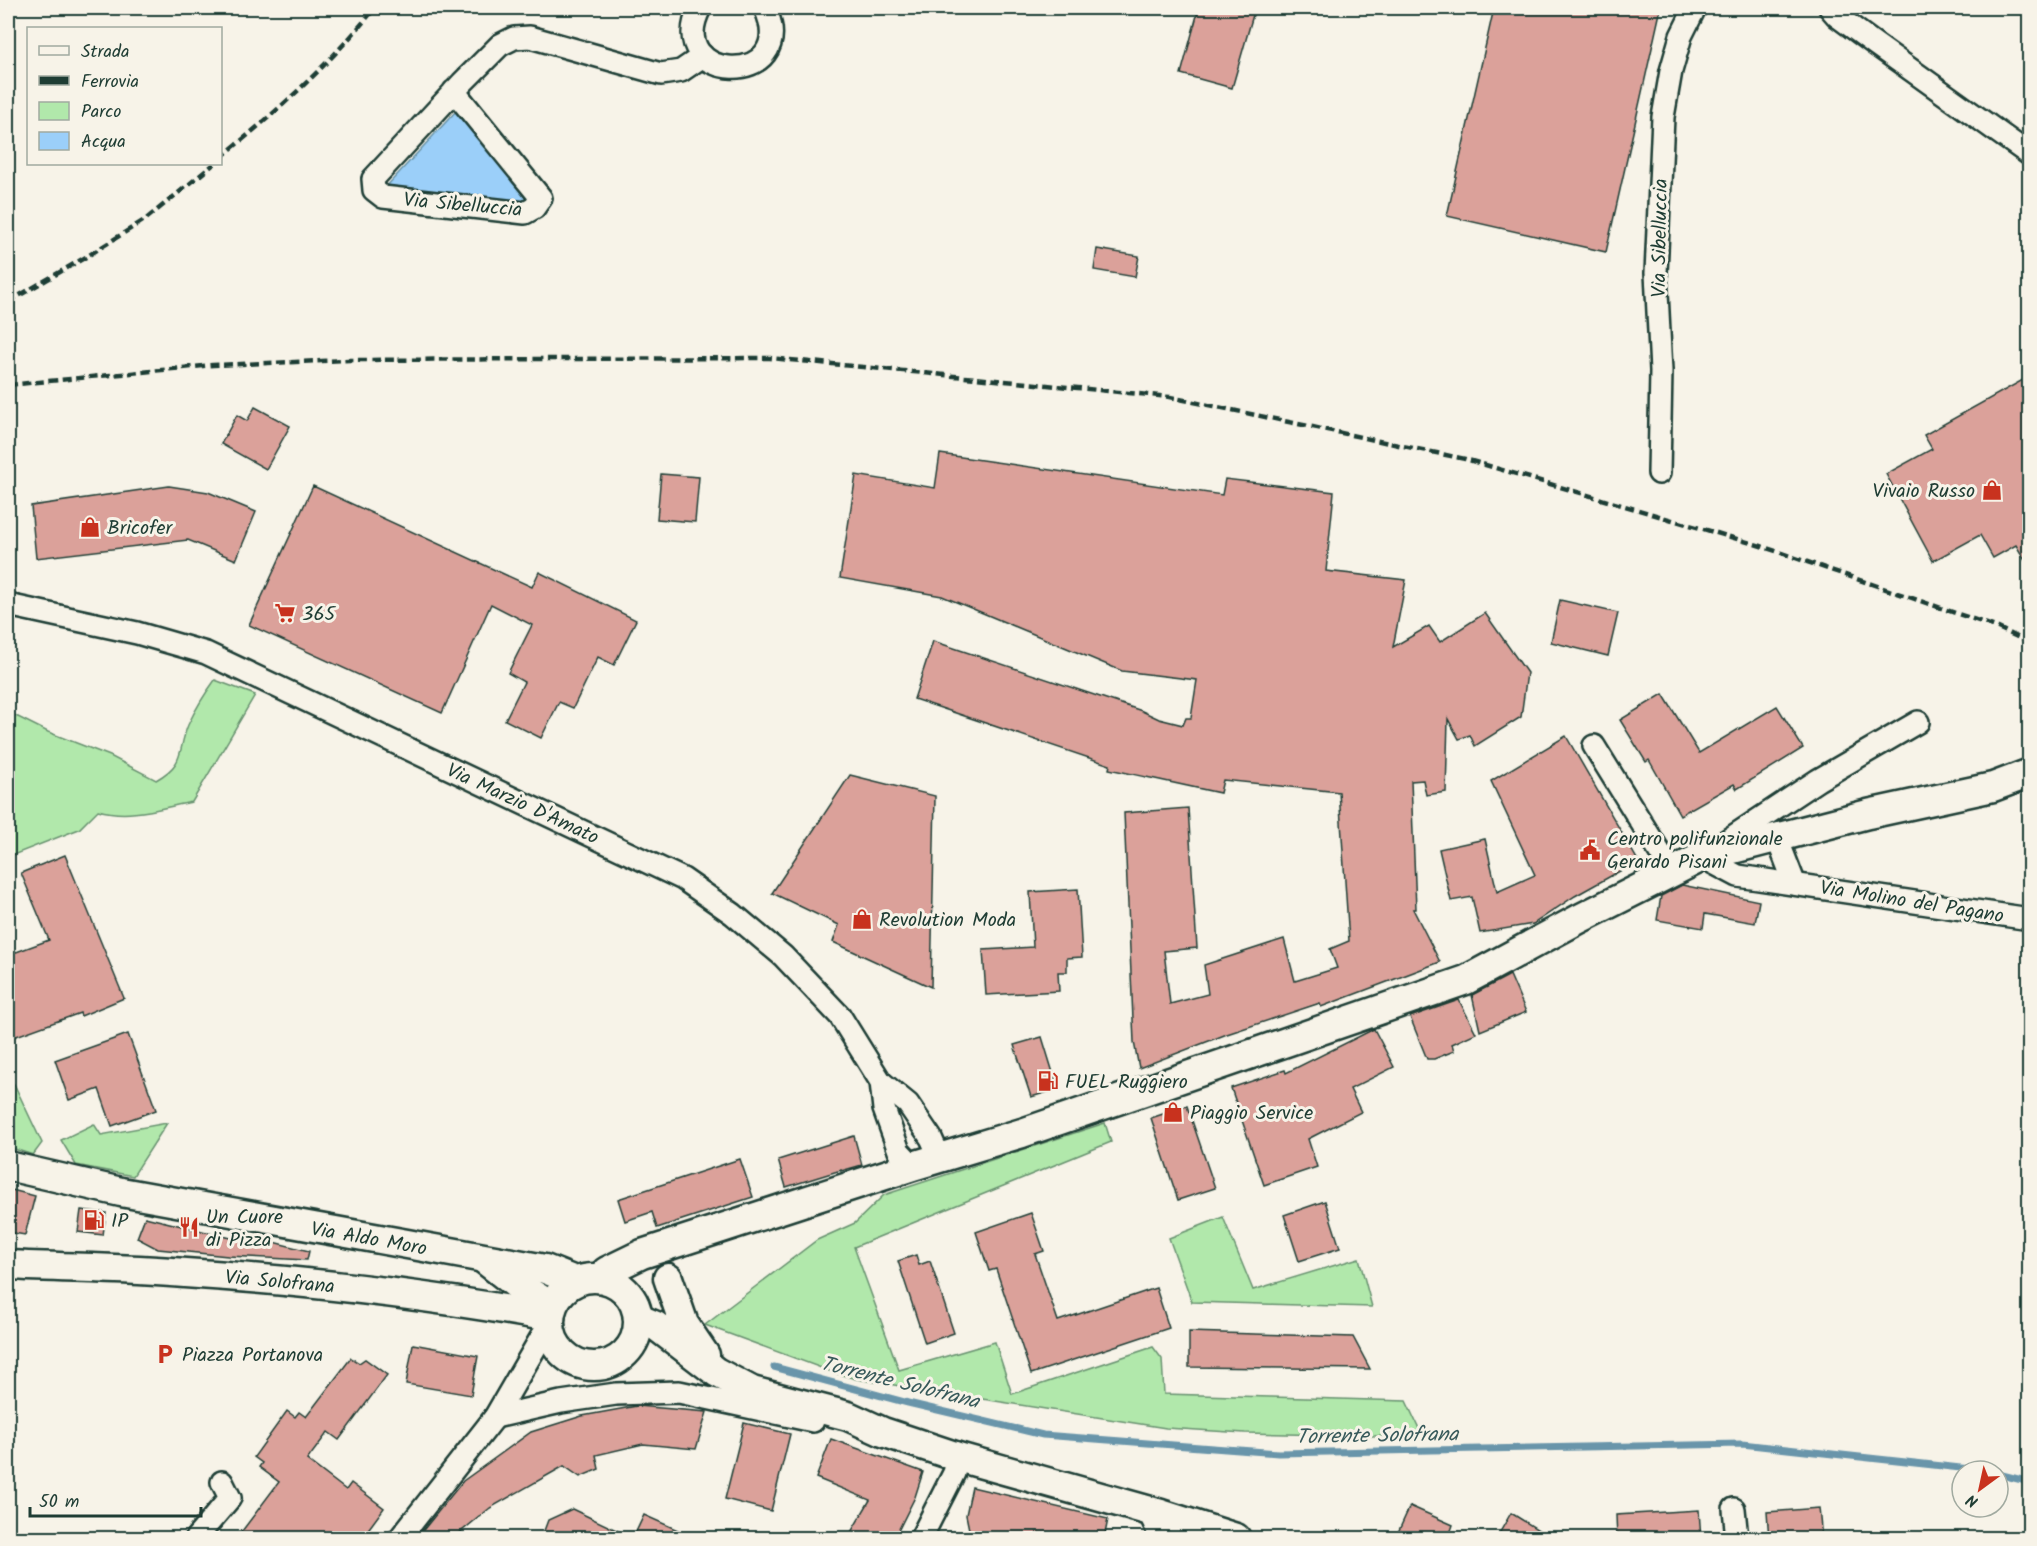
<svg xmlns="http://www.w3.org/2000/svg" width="2037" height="1546" viewBox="0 0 2037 1546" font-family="Kalam,sans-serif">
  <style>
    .green { fill: #b1e8ab; stroke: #689270; stroke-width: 1.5 }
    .water { fill: #9bcff9; stroke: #6995aa; stroke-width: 1.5 }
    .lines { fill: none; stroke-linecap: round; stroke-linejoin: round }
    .stream { stroke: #6995aa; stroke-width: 7 }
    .building { fill: #dba19a; stroke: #1f3d34; stroke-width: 1.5 }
    .street-casing { stroke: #1f3d34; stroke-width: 26 }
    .secondary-casing { stroke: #1f3d34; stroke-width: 33 }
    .street { stroke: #f7f3e8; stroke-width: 21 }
    .secondary { stroke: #f7f3e8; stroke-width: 28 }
    .rail { stroke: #1f3d34; stroke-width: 4.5; stroke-dasharray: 9 4.5; stroke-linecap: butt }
    .labels { text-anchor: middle; stroke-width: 6; stroke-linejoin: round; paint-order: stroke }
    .street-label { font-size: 20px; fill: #1f3d34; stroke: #f7f3e8 }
    .poi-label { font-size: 20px; fill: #1f3d34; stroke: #f7f3e8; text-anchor: start }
    .water-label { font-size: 21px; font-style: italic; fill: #385a5b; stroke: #f7f3e8 }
  </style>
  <rect width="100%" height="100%" fill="#f7f3e8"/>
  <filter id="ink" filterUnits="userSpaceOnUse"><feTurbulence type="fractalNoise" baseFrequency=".0167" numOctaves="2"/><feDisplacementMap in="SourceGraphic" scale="12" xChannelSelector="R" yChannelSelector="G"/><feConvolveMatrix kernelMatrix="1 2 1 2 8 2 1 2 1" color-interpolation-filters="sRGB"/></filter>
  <g filter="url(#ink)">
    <!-- green -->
    <g class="green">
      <path d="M 215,680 L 255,695 L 192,802 C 160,808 130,819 98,810 L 79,829 L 8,857 L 8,712 L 48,732 L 110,756 L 156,780 C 186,763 177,752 188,725 C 196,708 204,695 215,680 Z"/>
      <path d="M 8,1083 L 14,1084 L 42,1143 L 33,1155 L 8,1147 Z"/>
      <path d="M 167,1123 L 133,1176 L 76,1165 L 61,1140 L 94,1124 L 101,1135 Z"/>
      <path d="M 1105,1123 L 1111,1142 L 854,1247 L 899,1370 L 995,1342 L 1012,1394 L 1153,1347 L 1162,1359 L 1164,1394 L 1406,1401 L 1423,1437 L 1245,1433 L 1166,1428 L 856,1379 L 835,1373 L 705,1325 L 817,1240 L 855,1223 L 884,1195 Z"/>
      <path d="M 1223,1217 L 1253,1290 L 1359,1258 L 1372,1307 L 1192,1302 L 1169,1238 Z"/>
    </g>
    <!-- water -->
    <path class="water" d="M 458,109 L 532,202 L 527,208 L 385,188 Z"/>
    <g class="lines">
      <!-- stream -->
      <g class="stream">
        <path d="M 774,1367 L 908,1403 L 1043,1435 L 1278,1453 L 1742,1444 L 1988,1471"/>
        <path d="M 1998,1474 L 2030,1482"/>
      </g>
    </g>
    <!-- building -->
    <g class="building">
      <path d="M 1199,8 L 1255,8 L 1232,88 L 1181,74 Z"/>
      <path d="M 1494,8 L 1661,8 L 1606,252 L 1447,216 Z"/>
      <path d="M 1097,249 L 1139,256 L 1135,277 L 1094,270 Z"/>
      <path d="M 2030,376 L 2030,569 L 2016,545 L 1993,558 L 1980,535 L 1933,561 L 1886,474 L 1932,449 L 1924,435 Z"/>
      <path d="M 255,407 L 290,426 L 266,469 L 221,444 L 237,415 L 247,421 Z"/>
      <path d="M 940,454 L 1222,495 L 1225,479 L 1334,492 L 1326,571 L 1406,580 L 1393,647 L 1429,626 L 1440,642 L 1485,613 L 1527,673 L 1521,717 L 1475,746 L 1470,735 L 1459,739 L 1448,719 L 1446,792 L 1426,795 L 1423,780 L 1411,781 L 1416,909 L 1413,909 L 1440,962 L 1321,1007 L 1320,1003 L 1227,1034 L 1139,1068 L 1134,1042 L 1124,813 L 1188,808 L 1197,948 L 1164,951 L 1170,1004 L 1208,994 L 1204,965 L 1284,939 L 1295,981 L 1337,968 L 1330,949 L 1349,941 L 1339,792 L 1223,780 L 1220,793 L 1109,769 L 1110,765 L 914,699 L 933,641 L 1142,711 L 1159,719 L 1183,725 L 1186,718 L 1191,718 L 1197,680 L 1122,671 L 942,596 L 840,578 L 856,475 L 935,488 Z"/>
      <path d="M 661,474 L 699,477 L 695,522 L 657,519 Z"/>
      <path d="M 169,486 L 208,492 L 256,512 L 236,560 L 188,540 L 36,558 L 31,506 Z"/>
      <path d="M 313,486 L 532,587 L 539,572 L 636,620 L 614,665 L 598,657 L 573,708 L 559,702 L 541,738 L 505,720 L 524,682 L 508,673 L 532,625 L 491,604 L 442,713 L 249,625 Z"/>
      <path d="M 1560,600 L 1618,613 L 1608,656 L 1551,642 Z"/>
      <path d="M 1663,694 L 1699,753 L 1777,706 L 1803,748 L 1737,789 L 1734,784 L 1680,815 L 1649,760 L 1646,762 L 1620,720 Z"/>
      <path d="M 1566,736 L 1638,861 L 1575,896 L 1533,924 L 1480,933 L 1472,897 L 1451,901 L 1439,849 L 1485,839 L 1497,892 L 1535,875 L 1491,781 Z"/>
      <path d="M 850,775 L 935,796 L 931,987 L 833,942 L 839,925 L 772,893 Z"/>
      <path d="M 65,855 L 124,998 L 81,1016 L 80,1013 L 8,1039 L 8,955 L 49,940 L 21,873 Z"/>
      <path d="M 1682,885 L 1759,901 L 1755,923 L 1705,914 L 1703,928 L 1657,920 L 1661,896 Z"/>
      <path d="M 1078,889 L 1082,957 L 1067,958 L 1067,972 L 1058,972 L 1059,991 L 986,995 L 983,950 L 1033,947 L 1030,892 Z"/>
      <path d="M 1510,975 L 1526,1012 L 1480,1031 L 1472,995 Z"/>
      <path d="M 1459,1000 L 1476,1033 L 1452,1044 L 1454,1051 L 1434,1059 L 1427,1059 L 1410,1017 Z"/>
      <path d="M 1374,1029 L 1394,1067 L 1350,1089 L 1361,1112 L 1308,1139 L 1317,1167 L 1264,1185 L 1231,1088 L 1285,1070 L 1286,1073 Z"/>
      <path d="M 128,1034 L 156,1110 L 112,1126 L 99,1089 L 69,1100 L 55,1060 Z"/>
      <path d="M 1042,1037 L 1058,1089 L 1031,1097 L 1014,1045 Z"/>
      <path d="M 1187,1106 L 1215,1188 L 1178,1200 L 1151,1118 Z"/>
      <path d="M 854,1136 L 862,1165 L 841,1171 L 841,1170 L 786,1187 L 778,1160 Z"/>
      <path d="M 740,1159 L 753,1197 L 657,1228 L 652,1212 L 625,1221 L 618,1199 Z"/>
      <path d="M 8,1189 L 35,1196 L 25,1235 L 8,1232 Z"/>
      <path d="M 1325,1201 L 1340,1248 L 1299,1261 L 1284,1215 Z"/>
      <path d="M 81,1210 L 106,1213 L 103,1235 L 78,1232 Z"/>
      <path d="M 1031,1213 L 1044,1251 L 1035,1254 L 1058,1321 L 1156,1288 L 1169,1328 L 1031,1374 L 996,1269 L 989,1271 L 976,1232 Z"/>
      <path d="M 145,1217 L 239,1240 L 241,1234 L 309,1251 L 307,1260 L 228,1256 L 158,1249 L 137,1238 Z"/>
      <path d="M 916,1255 L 919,1265 L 930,1261 L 954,1333 L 925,1343 L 898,1261 Z"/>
      <path d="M 1189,1332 L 1353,1337 L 1370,1369 L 1189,1367 Z"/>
      <path d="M 413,1344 L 478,1356 L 471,1395 L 406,1384 Z"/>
      <path d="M 351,1358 L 359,1363 L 365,1359 L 387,1375 L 339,1440 L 328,1432 L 307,1460 L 346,1490 L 351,1483 L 384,1508 L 361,1539 L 236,1539 L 279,1482 L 259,1467 L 262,1463 L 254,1457 L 287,1411 L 295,1417 L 299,1412 L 306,1417 Z"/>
      <path d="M 637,1406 L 707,1412 L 696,1449 L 643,1444 L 596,1455 L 599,1469 L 580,1477 L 564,1466 L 490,1508 L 452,1539 L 416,1539 L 463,1481 L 531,1432 L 582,1416 Z"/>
      <path d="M 744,1423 L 790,1434 L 771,1511 L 725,1499 Z"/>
      <path d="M 831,1439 L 923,1472 L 915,1497 L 894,1539 L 847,1539 L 870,1500 L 816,1478 Z"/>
      <path d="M 972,1487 L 1108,1519 L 1104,1539 L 971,1539 L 966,1515 Z"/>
      <path d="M 1410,1506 L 1453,1525 L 1448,1539 L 1395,1539 Z"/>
      <path d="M 1819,1508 L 1822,1539 L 1769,1539 L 1767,1512 Z"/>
      <path d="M 572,1509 L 633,1538 L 644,1515 L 698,1539 L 541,1539 L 548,1520 Z"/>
      <path d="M 1699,1510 L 1701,1539 L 1617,1539 L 1616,1515 Z"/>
      <path d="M 1511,1513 L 1553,1539 L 1496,1539 Z"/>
    </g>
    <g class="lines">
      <!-- street casing -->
      <g class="street-casing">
        <g id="street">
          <path d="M 700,8 C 661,84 802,90 765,8"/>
          <path d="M 1830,8 L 1837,16 L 1875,44 L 2030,155"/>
          <path d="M 454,91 L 541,198 L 534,208 L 525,213 L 383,197 L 374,190 L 373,179 L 462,83 L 500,45 L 514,38 L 530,37 L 661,74 L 681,71 L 703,56"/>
          <path d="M 1659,473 L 1661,371 L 1656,273 L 1663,117 L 1671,71 L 1681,36 L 1695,8"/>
          <path d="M 8,605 L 137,633 L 206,653 L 683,879 L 733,914 L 783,956 L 840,1016 L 881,1082 L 884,1109 L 899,1151 L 913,1166"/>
          <path d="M 1918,722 L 1818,780 L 1702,857 L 1738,876 L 2030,919"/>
          <path d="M 1594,746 L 1672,872"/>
          <path d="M 1777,838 L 1794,882"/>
          <path d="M 881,1082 L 908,1104 L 931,1138 L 940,1158"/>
          <path d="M 495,1417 L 561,1402 L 616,1394 L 679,1392 L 813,1421"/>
          <path d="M 1734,1509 L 1737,1538"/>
          <path d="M 1148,1510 L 1161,1538"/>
          <path d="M 196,1538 L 230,1498 L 222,1482"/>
          <path d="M 400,1538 L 495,1417 L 542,1336 L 551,1331"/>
          <path d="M 921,1538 L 954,1473 L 958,1457"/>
        </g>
      </g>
      <!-- secondary casing -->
      <g class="secondary-casing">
        <g id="secondary">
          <path d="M 8,1166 L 121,1192 L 545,1269 L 575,1281"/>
          <path d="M 485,1260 L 517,1285 L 552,1306"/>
          <path d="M 8,1265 C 66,1268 126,1268 185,1273 C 307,1281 429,1295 550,1317"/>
          <circle cx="594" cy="1322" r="44"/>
          <path d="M 600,1278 L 607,1271 L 642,1254 L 913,1166 L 1022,1133 L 1466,980 L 1579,919 L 1702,857 L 1868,814 L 1993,787 L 2030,773"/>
          <path d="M 668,1278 L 684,1324 L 705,1355"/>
          <path d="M 639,1319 L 656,1326 L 716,1372 L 752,1391 L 848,1416 L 883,1432 L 958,1457 L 1161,1514 L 1236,1538"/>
        </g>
      </g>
      <!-- street -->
      <use href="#street" class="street"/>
      <!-- secondary -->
      <use href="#secondary" class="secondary"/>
      <!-- rail -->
      <g class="rail">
        <path d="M 220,158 C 278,111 328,66 375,8"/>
        <path d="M 8,302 L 86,257 L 146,219 L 214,164"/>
        <path d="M 8,385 L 213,365 L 349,360 L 770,358 L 1170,397 L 1465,459 L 1761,546 L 1996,627 L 2030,643"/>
      </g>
    </g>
  </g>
  <!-- icons -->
  <defs>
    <g id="shop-bare" transform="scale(1.62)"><path d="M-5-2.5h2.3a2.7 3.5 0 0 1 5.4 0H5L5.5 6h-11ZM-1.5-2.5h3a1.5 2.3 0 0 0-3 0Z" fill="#c8321e" stroke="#f7f3e8" stroke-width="2.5" paint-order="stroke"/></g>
    <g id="supermarket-bare" transform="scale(1.62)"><path d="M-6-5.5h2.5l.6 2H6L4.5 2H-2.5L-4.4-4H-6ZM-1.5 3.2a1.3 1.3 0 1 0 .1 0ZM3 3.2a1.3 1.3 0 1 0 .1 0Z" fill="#c8321e" stroke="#f7f3e8" stroke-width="2.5" paint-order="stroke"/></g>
    <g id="civic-bare" transform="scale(1.62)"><path d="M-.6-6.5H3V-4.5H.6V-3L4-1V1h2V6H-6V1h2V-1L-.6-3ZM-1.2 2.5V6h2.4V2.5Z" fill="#c8321e" stroke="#f7f3e8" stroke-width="2.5" paint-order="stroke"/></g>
    <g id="fuel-bare" transform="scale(1.62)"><path d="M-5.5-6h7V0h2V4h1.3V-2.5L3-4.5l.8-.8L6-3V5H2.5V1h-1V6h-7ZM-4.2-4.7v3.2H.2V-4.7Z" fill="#c8321e" stroke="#f7f3e8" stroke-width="2.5" paint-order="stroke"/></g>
    <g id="restaurant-bare" transform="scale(1.62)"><path d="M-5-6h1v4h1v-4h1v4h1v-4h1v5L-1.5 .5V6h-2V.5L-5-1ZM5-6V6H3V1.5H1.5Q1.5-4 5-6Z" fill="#c8321e" stroke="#f7f3e8" stroke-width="2.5" paint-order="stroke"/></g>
    <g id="parking-bare" transform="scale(1.62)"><path d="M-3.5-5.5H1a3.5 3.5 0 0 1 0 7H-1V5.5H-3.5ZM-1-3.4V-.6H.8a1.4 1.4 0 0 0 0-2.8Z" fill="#c8321e" stroke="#f7f3e8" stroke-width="2.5" paint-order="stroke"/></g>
  </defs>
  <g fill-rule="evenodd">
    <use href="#shop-bare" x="1992" y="490"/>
    <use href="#shop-bare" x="90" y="527"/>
    <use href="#supermarket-bare" x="285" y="613"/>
    <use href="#civic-bare" x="1590" y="850"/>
    <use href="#shop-bare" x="862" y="919"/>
    <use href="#fuel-bare" x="1048" y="1081"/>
    <use href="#shop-bare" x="1173" y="1112"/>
    <use href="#fuel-bare" x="94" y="1220"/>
    <use href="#restaurant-bare" x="189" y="1227"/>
    <use href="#parking-bare" x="165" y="1354"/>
  </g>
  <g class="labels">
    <!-- street labels -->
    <g class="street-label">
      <text transform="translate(463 204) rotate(5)" y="7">Via Sibelluccia</text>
      <text transform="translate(1659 238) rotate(-89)" y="7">Via Sibelluccia</text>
      <text transform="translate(523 803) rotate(25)" y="7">Via Marzio D'Amato</text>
      <text transform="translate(1912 901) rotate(9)" y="7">Via Molino del Pagano</text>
      <text transform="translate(369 1238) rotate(10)" y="7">Via Aldo Moro</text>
      <text transform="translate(280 1281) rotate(5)" y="7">Via Solofrana</text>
    </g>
    <!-- poi labels -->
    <g class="poi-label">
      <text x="1975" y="497" text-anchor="end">Vivaio Russo</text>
      <text x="107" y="534">Bricofer</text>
      <text x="302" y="620">365</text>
      <text x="1607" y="845">Centro polifunzionale<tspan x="1607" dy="23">Gerardo Pisani</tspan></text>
      <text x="879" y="926">Revolution Moda</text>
      <text x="1065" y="1088">FUEL Ruggiero</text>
      <text x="1190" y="1119">Piaggio Service</text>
      <text x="206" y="1223">Un Cuore<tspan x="206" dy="23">di Pizza</tspan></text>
      <text x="111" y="1227">IP</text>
      <text x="182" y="1361">Piazza Portanova</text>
    </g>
    <!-- water labels -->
    <g class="water-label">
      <text transform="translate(900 1382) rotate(14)" y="7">Torrente Solofrana</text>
      <text transform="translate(1377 1435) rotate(-1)" y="7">Torrente Solofrana</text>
    </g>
  </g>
  <!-- margin -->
  <rect width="2037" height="1546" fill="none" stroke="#f7f3e8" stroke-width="30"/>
  <rect x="15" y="15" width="2007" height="1516" fill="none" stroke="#1f3d34" stroke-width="2" filter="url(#ink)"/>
  <!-- legend -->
  <rect x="27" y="27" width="195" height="138" fill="#f7f3e8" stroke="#a1aaa0" stroke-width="1.5"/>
  <rect x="39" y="46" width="30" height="9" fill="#f7f3e8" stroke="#a1aaa0" stroke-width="1.5"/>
  <text x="81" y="57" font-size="18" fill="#1f3d34">Strada</text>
  <rect x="39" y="76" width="30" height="9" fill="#1f3d34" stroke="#a1aaa0" stroke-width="1.5"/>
  <text x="81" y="87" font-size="18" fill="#1f3d34">Ferrovia</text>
  <rect x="39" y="102" width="30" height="18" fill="#b1e8ab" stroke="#a1aaa0" stroke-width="1.5"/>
  <text x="81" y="117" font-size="18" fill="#1f3d34">Parco</text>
  <rect x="39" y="132" width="30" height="18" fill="#9bcff9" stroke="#a1aaa0" stroke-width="1.5"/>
  <text x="81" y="147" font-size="18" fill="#1f3d34">Acqua</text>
  <!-- north arrow -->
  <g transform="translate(1980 1489) rotate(213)"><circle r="28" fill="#f7f3e8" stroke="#a1aaa0" stroke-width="1.5"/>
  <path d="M0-4.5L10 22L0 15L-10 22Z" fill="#c8321e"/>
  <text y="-9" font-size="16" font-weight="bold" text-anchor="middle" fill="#1f3d34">N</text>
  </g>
  <!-- scale -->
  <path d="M30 1507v9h171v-9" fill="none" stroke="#1f3d34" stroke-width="3"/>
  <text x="39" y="1507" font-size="18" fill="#1f3d34" stroke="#f7f3e8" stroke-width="4.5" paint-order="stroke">50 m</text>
</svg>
